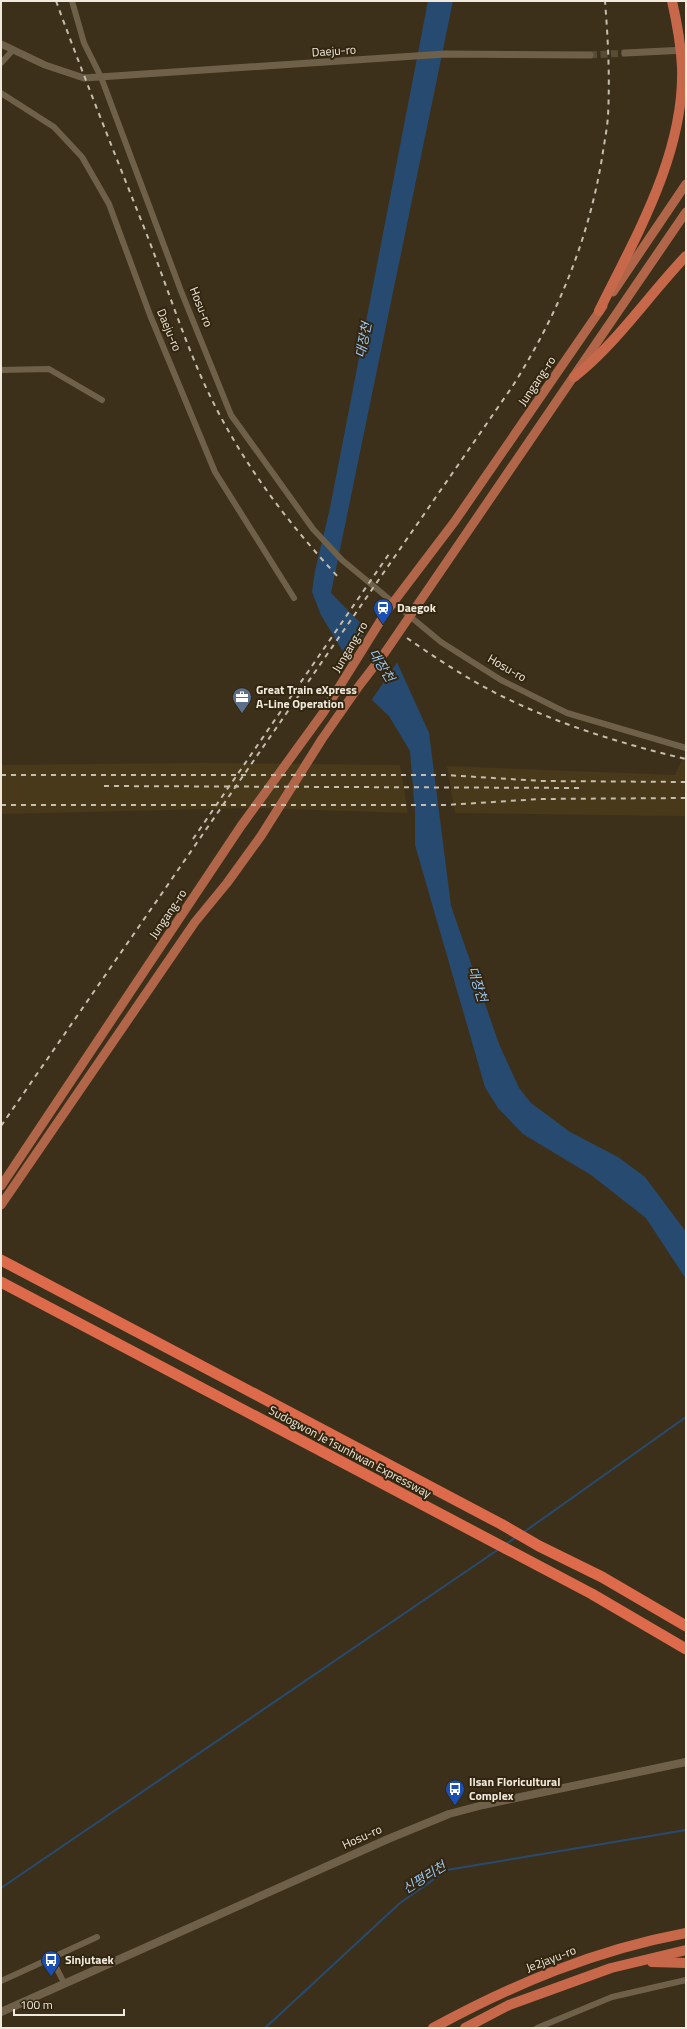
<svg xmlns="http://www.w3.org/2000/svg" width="687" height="2029" viewBox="0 0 687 2029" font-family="'Titillium Web','Noto Sans KR',sans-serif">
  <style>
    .built { fill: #49391b }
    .water { fill: #274b70 }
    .pier { fill: #3d301a }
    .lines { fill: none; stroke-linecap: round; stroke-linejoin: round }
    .stream { stroke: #274b70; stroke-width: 2 }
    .tertiary-tunnel { stroke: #584c37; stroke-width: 7; stroke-dasharray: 7 3.5; stroke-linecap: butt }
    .minor { stroke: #6f6149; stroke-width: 6 }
    .tertiary { stroke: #6f6149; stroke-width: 7 }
    .secondary { stroke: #6f6149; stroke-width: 8 }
    .primary { stroke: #b1664a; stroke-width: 9 }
    .trunk { stroke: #c7684a; stroke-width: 10 }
    .motorway { stroke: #dd6a4b; stroke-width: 11 }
    .rail { stroke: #c5bdad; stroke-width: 2; stroke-dasharray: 5 5; stroke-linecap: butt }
    .labels { text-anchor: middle; stroke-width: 4; stroke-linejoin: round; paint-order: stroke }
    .street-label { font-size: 12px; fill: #f1eadc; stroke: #322610 }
    .poi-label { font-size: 12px; font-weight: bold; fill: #f1eadc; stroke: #322610; text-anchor: start }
    .water-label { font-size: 13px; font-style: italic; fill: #9bc8f9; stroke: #322610 }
  </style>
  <rect width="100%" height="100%" fill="#3d301a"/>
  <!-- built -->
  <g class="built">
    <path d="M 686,752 L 686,816 L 455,813 L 447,766 L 675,775 Z"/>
    <path d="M 202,763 L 400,765 L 408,813 L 255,808 L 1,814 L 1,765 Z"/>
  </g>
  <!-- water -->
  <path class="water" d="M 428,1 L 453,1 L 331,593 L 395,658 L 429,733 L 451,906 L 499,1044 L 519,1088 L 531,1103 L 570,1132 L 618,1157 L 645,1177 L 686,1232 L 686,1279 L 646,1218 L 591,1175 L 523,1134 L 498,1108 L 485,1087 L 415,845 L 415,812 L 410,751 L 389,716 L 372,700 L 321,615 L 312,592 L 315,571 L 330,508 Z"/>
  <!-- pier -->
  <path class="pier" d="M 368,628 L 398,661 L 371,701 L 346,660 Z"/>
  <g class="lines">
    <!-- stream -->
    <g class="stream">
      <path d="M 524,1532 L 686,1417"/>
      <path d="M 506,1544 L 515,1538"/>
      <path d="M 1,1888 L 499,1549"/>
      <path d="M 265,2028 L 400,1903 L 447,1870 L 686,1830"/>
    </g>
    <!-- tertiary-tunnel -->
    <path class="tertiary-tunnel" d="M 590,55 L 625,53"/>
    <!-- minor -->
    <g class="minor">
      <path d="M 72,1 L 84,43 L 101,77 L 181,291 L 231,415 L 313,529 L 342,560 L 441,642 L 501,680 L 567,713 L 686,748"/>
      <path d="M 1,63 L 13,50"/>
      <path d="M 1,93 L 54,127 L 82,157 L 109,204 L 150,315 L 215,472 L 294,598"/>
      <path d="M 1,370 L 49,369 L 102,400"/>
      <path d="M 52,1959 L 64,1983"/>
      <path d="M 1,1981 L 97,1937"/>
      <path d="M 537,2028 L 612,1997 L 686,1980"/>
    </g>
    <!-- tertiary -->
    <g class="tertiary">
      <path d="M 1,44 L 45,65 L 84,78 L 445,54 L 590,55"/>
      <path d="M 625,53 L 686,50"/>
    </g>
    <!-- secondary -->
    <path class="secondary" d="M 1,2012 L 388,1839 L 449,1814 L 483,1805 L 686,1762"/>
    <!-- primary -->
    <g class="primary">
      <path d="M 613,292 L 686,184"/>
      <path d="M 1,1186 L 241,826 L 323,713 L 386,612 L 455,521 L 603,306"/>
      <path d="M 1,1205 L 195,922 L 227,883 L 261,836 L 322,739 L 359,686 L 386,651 L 686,212"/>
    </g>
    <!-- trunk -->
    <g class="trunk">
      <path d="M 599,311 C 636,236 685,153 682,67 C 681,44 677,23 672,1"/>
      <path d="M 574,377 C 617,343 648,296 686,256"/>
      <path d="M 652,1962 L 686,1963"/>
      <path d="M 433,2028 C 514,1984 595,1950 686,1933"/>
      <path d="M 465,2028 L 509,2005 L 611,1968 L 686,1950"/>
    </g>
    <!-- motorway -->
    <g class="motorway">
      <path d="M 1,1260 L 501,1524 L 539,1546 L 602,1577 L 686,1626"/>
      <path d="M 1,1282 L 592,1594 L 686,1649"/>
    </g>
    <!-- rail -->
    <g class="rail">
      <path d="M 56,1 C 85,80 116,157 147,235 C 166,284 182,334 203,381 C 237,456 284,519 340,579"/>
      <path d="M 407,638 C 433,656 460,674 488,689 C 550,722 618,743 686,759"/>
      <path d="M 1,775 L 445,775 L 542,781 L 686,782"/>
      <path d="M 104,786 L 580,788"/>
      <path d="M 1,805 L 446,805 L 540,799 L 686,798"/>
      <path d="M 193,839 L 391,551"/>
      <path d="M 1,1126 L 512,387 C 557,316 588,242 602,158 C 604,144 607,130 608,116 C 610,77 608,39 605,1"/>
    </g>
  </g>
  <!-- icons -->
  <defs>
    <g id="station-pin" transform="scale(1)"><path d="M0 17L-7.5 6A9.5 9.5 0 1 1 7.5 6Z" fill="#1a4fb4" stroke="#322610"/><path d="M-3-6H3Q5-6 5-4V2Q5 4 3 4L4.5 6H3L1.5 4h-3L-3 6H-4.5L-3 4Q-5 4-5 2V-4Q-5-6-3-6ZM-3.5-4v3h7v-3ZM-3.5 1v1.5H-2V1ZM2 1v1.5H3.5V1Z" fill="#fff"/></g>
    <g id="office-pin" transform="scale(1)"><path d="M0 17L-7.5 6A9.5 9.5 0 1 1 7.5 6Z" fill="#5c6f8a" stroke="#322610"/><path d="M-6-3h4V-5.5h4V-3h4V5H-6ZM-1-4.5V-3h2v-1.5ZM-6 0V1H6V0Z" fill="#fff"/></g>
    <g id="bus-pin" transform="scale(1)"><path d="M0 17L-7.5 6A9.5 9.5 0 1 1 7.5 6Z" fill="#1a4fb4" stroke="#322610"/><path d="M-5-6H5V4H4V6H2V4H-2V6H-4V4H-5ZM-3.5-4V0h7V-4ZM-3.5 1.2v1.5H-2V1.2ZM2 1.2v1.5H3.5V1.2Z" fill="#fff"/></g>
  </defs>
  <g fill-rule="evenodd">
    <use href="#station-pin" x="383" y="608"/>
    <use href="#office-pin" x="242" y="697"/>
    <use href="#bus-pin" x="455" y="1789"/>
    <use href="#bus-pin" x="51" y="1960"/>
  </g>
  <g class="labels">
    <!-- street labels -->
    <g class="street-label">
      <text transform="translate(334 51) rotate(-4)" y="4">Daeju-ro</text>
      <text transform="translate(201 307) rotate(68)" y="4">Hosu-ro</text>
      <text transform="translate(169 330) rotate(67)" y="4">Daeju-ro</text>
      <text transform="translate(537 381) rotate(-56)" y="4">Jungang-ro</text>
      <text transform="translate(350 647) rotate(-59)" y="4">Jungang-ro</text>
      <text transform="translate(507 668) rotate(30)" y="4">Hosu-ro</text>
      <text transform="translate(168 914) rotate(-56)" y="4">Jungang-ro</text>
      <text transform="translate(350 1452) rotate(28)" y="4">Sudogwon Je1sunhwan Expressway</text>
      <text transform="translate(362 1837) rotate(-24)" y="4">Hosu-ro</text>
      <text transform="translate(551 1959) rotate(-21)" y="4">Je2jayu-ro</text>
    </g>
    <!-- poi labels -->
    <g class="poi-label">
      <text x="397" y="612">Daegok</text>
      <text x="256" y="694">Great Train eXpress<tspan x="256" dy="14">A-Line Operation</tspan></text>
      <text x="469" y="1786">Ilsan Floricultural<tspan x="469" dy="14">Complex</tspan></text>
      <text x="65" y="1964">Sinjutaek</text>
    </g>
    <!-- water labels -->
    <g class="water-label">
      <text transform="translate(363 340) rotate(-79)" y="5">대장천</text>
      <text transform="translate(382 665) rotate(58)" y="5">대장천</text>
      <text transform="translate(478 984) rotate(73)" y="5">대장천</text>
      <text transform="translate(424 1877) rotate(-32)" y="5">신평리천</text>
    </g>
  </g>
  <!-- border -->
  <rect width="687" height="2029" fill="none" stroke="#f1eadc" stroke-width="4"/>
  <!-- scale -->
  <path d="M14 2009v6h110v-6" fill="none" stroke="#f1eadc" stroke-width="2"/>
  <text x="20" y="2009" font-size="12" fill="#f1eadc" stroke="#322610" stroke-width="3" paint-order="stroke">100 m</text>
</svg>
